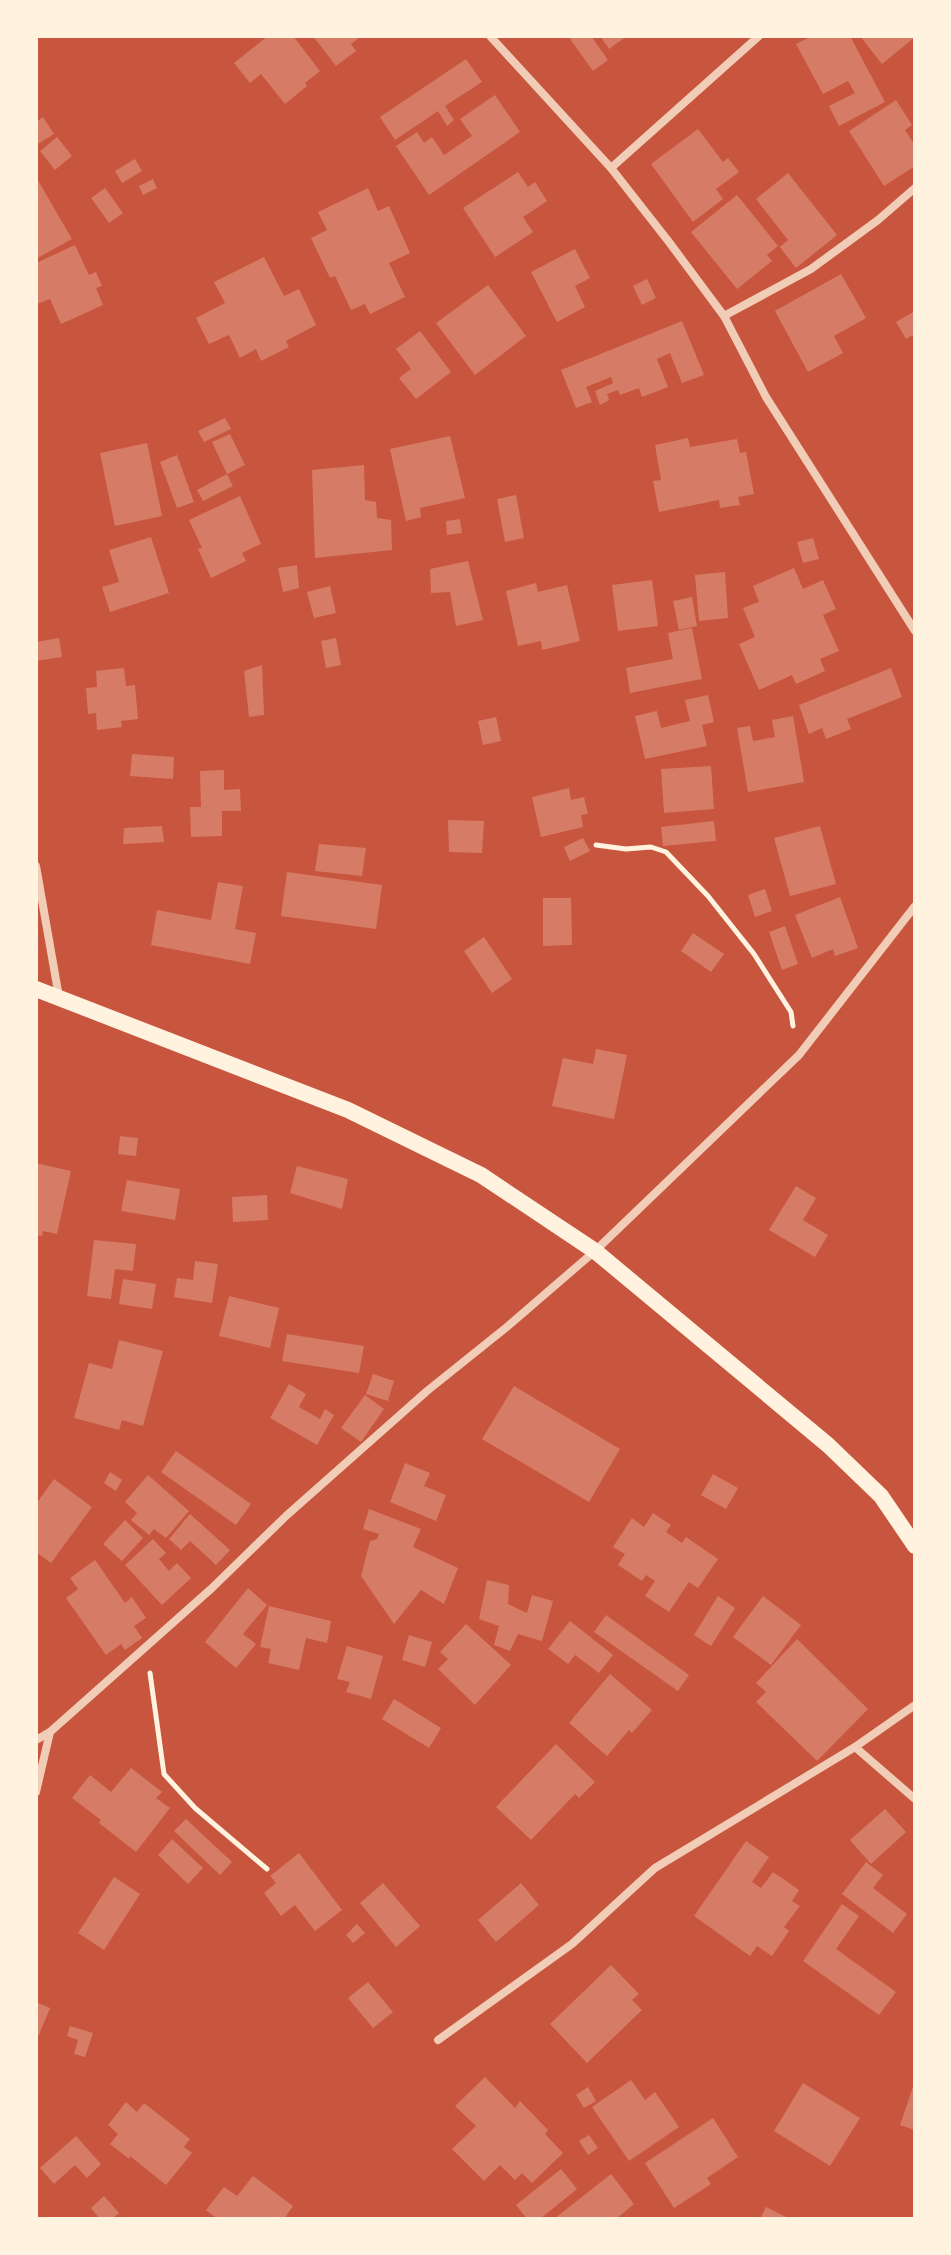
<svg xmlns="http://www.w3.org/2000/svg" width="951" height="2255" viewBox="0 0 951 2255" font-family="Karla,sans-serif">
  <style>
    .building { fill: #d67c66 }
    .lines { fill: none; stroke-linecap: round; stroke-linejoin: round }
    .path { stroke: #fff3e0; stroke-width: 5 }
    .minor { stroke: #f1ccb7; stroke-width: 8 }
    .secondary { stroke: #fff3e0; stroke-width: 16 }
  </style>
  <rect width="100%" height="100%" fill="#c8553d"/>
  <!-- building -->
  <g class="building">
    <path d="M 268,36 L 293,36 L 320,71 L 305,83 L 307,86 L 285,104 L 261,74 L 250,83 L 234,63 Z"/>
    <path d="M 313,36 L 361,36 L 351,44 L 356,51 L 336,66 Z"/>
    <path d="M 575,36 L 591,36 L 608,60 L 593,71 L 570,39 Z"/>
    <path d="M 600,36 L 627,36 L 609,49 Z"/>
    <path d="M 812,36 L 850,36 L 885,102 L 839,126 L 829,106 L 855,93 L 848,81 L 823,94 L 796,44 Z"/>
    <path d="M 860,36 L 915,36 L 915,37 L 882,64 Z"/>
    <path d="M 466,59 L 482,82 L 445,106 L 454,120 L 447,126 L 438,111 L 395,140 L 380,117 Z"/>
    <path d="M 495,95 L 520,132 L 429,195 L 396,146 L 417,132 L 424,143 L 432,137 L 444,155 L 472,136 L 460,119 Z"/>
    <path d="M 896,100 L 912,125 L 905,130 L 915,145 L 915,166 L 884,186 L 849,131 Z"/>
    <path d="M 43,117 L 54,134 L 38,144 L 36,141 L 36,122 Z"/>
    <path d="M 698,129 L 723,162 L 728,158 L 739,172 L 716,189 L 723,199 L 693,222 L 651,164 Z"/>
    <path d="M 57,137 L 72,156 L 55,170 L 40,151 Z"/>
    <path d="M 135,159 L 142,171 L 122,183 L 115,171 Z"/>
    <path d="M 518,172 L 528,187 L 535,182 L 547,201 L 523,217 L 533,232 L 495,257 L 463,208 Z"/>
    <path d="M 788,173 L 837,235 L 796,268 L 780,247 L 788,240 L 756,199 Z"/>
    <path d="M 36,177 L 72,239 L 36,259 Z"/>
    <path d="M 153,179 L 157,188 L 143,195 L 139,186 Z"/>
    <path d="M 105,188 L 123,213 L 109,223 L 91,198 Z"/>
    <path d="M 368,188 L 378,211 L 389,206 L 410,253 L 389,263 L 405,297 L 370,314 L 365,304 L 351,310 L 335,276 L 330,278 L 311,238 L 327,230 L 318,212 Z"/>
    <path d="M 737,195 L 778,246 L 767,255 L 772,261 L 737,289 L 691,232 Z"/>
    <path d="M 75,245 L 89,275 L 96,272 L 102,286 L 96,288 L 103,305 L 61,324 L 50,299 L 37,304 L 36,302 L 36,263 Z"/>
    <path d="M 575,249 L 590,278 L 575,286 L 585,307 L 557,322 L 531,272 Z"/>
    <path d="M 264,257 L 284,296 L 299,289 L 316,325 L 286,341 L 289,347 L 261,361 L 256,349 L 240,358 L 229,335 L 209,344 L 196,318 L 225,303 L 214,282 Z"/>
    <path d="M 841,274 L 866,318 L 834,336 L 843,353 L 808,372 L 775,311 Z"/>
    <path d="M 647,279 L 656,298 L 642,305 L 633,286 Z"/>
    <path d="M 488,285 L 526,336 L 475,375 L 436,323 Z"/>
    <path d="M 915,311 L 915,334 L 906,339 L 896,322 Z"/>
    <path d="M 682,321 L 704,375 L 682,383 L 670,353 L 657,359 L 668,387 L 642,397 L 639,388 L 620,395 L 618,390 L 607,394 L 609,400 L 600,405 L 595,391 L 613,383 L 611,377 L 586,387 L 592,402 L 576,408 L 561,370 Z"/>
    <path d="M 420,331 L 451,372 L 416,399 L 399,378 L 411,369 L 396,349 Z"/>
    <path d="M 225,418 L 231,429 L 204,442 L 198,431 Z"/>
    <path d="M 230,434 L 245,465 L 227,474 L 212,442 Z"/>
    <path d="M 450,436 L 465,498 L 420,508 L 421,517 L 406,521 L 390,449 Z"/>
    <path d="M 688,438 L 690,447 L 737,439 L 740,453 L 746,452 L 754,494 L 738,497 L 740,505 L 720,508 L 719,500 L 659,512 L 653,481 L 661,480 L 655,445 Z"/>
    <path d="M 147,443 L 162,516 L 115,526 L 100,453 Z"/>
    <path d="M 177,455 L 194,502 L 177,508 L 160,462 Z"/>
    <path d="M 364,465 L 365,500 L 376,502 L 377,518 L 391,520 L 392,550 L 315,558 L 312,470 Z"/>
    <path d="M 227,474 L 233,486 L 203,501 L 197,490 Z"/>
    <path d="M 516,495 L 524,538 L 505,542 L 497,499 Z"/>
    <path d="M 240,496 L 261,544 L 242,553 L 246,561 L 211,578 L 198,549 L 202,548 L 189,520 Z"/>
    <path d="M 460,519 L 462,533 L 447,535 L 446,521 Z"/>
    <path d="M 151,537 L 169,593 L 110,612 L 102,587 L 119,582 L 109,550 Z"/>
    <path d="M 813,538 L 819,559 L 803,563 L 797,542 Z"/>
    <path d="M 468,561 L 483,620 L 456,626 L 450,592 L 431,593 L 430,569 Z"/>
    <path d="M 297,565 L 299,588 L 283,592 L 278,568 Z"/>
    <path d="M 794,568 L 803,589 L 823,580 L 836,609 L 823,615 L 839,651 L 820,659 L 825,671 L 796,684 L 792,675 L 759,690 L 739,644 L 755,637 L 743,608 L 759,602 L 753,586 Z"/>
    <path d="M 725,572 L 728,618 L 699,621 L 695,575 Z"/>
    <path d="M 652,580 L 658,626 L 618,631 L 612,585 Z"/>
    <path d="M 536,583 L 538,592 L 567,585 L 580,641 L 542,650 L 541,641 L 518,646 L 506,591 Z"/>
    <path d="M 330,586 L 336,613 L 314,618 L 307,592 Z"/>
    <path d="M 692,597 L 697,626 L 679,630 L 673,601 Z"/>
    <path d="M 692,628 L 702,679 L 630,693 L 626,668 L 673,659 L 668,633 Z"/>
    <path d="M 59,638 L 62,657 L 36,661 L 36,642 Z"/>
    <path d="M 336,638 L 341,665 L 326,668 L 321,641 Z"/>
    <path d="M 262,665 L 264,715 L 249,717 L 244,671 Z"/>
    <path d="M 124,668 L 126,686 L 135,685 L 138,719 L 121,721 L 122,727 L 97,730 L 96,713 L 88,714 L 86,688 L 97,687 L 96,671 Z"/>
    <path d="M 891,668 L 902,697 L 847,719 L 851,729 L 826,739 L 822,728 L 809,734 L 799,705 Z"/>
    <path d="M 708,695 L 714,722 L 702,725 L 707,746 L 645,759 L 635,716 L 657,711 L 661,728 L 690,721 L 685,700 Z"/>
    <path d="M 793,716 L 804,782 L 748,792 L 737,728 L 750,726 L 753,741 L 775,737 L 772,720 Z"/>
    <path d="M 496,717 L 501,741 L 483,745 L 478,721 Z"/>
    <path d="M 132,754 L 174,757 L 173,779 L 130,776 Z"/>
    <path d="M 711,766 L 714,809 L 664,813 L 661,769 Z"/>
    <path d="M 224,770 L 224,790 L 240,789 L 241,811 L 222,811 L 222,836 L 191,837 L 190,807 L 201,807 L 200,771 Z"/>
    <path d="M 569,788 L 571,800 L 584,797 L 588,814 L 581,815 L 583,827 L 541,837 L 532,797 Z"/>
    <path d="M 448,820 L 484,821 L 482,853 L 449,852 Z"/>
    <path d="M 714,821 L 716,841 L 663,846 L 661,827 Z"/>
    <path d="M 162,826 L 164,842 L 123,844 L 124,828 Z"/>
    <path d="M 820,826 L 836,884 L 790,896 L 774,838 Z"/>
    <path d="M 583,838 L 590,851 L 570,861 L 564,847 Z"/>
    <path d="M 319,844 L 366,848 L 362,876 L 315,871 Z"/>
    <path d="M 287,872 L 382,885 L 376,929 L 281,916 Z"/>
    <path d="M 218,882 L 243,886 L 235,929 L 256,933 L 250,964 L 151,945 L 157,910 L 211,920 Z"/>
    <path d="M 765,889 L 772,911 L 755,917 L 748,895 Z"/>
    <path d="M 840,897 L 858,948 L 835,956 L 833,949 L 812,958 L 795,915 Z"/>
    <path d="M 543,898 L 571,898 L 572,945 L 543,946 Z"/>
    <path d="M 785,926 L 798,964 L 782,970 L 769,932 Z"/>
    <path d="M 693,933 L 724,954 L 711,972 L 681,951 Z"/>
    <path d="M 484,937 L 512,979 L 492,993 L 464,951 Z"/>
    <path d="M 596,1049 L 627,1055 L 614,1119 L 552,1106 L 563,1058 L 593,1064 Z"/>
    <path d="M 120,1136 L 138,1138 L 136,1156 L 118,1154 Z"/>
    <path d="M 36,1163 L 71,1171 L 57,1234 L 43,1231 L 42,1236 L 36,1235 Z"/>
    <path d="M 297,1166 L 348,1179 L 342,1209 L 290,1193 Z"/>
    <path d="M 127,1180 L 180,1189 L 175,1220 L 121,1211 Z"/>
    <path d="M 796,1186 L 816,1198 L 803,1220 L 828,1235 L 815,1257 L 769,1230 Z"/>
    <path d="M 267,1195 L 268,1220 L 233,1222 L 232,1197 Z"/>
    <path d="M 94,1240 L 136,1244 L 133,1271 L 115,1269 L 111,1299 L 87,1296 Z"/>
    <path d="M 195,1261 L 218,1264 L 212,1303 L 174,1297 L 177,1278 L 193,1280 Z"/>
    <path d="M 123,1279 L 156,1284 L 152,1309 L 119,1304 Z"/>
    <path d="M 229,1296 L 279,1308 L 270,1348 L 219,1336 Z"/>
    <path d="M 287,1334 L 364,1346 L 359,1373 L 282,1361 Z"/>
    <path d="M 119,1340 L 163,1351 L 143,1426 L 122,1420 L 119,1430 L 74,1418 L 89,1363 L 112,1369 Z"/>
    <path d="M 373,1374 L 394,1381 L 388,1401 L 366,1394 Z"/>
    <path d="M 289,1384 L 306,1394 L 299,1407 L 320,1419 L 325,1409 L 334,1415 L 317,1445 L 270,1418 Z"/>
    <path d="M 514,1386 L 620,1449 L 589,1502 L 482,1439 Z"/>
    <path d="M 365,1395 L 384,1409 L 361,1442 L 341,1428 Z"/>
    <path d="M 176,1451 L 251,1504 L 236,1525 L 161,1472 Z"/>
    <path d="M 405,1463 L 430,1473 L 424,1486 L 446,1495 L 436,1521 L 390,1502 Z"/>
    <path d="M 110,1472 L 122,1480 L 116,1491 L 104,1483 Z"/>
    <path d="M 713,1474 L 738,1488 L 726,1509 L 701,1495 Z"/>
    <path d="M 148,1475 L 189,1511 L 166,1538 L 154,1529 L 149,1535 L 131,1520 L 137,1513 L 125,1502 Z"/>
    <path d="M 54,1479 L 92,1507 L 51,1563 L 36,1552 L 36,1504 Z"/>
    <path d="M 369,1509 L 421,1529 L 413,1547 L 458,1568 L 444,1604 L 421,1590 L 394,1624 L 361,1576 L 370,1541 L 377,1539 L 379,1534 L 363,1529 Z"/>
    <path d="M 653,1513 L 671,1525 L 666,1532 L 682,1543 L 686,1537 L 718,1559 L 698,1588 L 689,1582 L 669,1612 L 645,1596 L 655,1581 L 646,1575 L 642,1581 L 618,1565 L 625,1554 L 613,1547 L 632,1518 L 644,1527 Z"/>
    <path d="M 190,1514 L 230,1550 L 216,1565 L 190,1541 L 181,1550 L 169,1539 Z"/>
    <path d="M 125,1520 L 143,1538 L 122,1561 L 103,1544 Z"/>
    <path d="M 153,1539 L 166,1553 L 159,1559 L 169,1571 L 177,1563 L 191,1578 L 162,1605 L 125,1565 Z"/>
    <path d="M 95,1560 L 125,1603 L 132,1597 L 146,1618 L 134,1626 L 142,1638 L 125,1650 L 121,1644 L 106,1655 L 66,1598 L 78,1589 L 70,1578 Z"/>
    <path d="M 487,1580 L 509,1585 L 508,1604 L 527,1613 L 532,1595 L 553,1601 L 542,1641 L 518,1634 L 510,1651 L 494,1645 L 499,1626 L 479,1619 Z"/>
    <path d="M 248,1588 L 267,1605 L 243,1634 L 256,1644 L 236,1668 L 205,1642 Z"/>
    <path d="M 718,1596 L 735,1608 L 711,1646 L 694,1635 Z"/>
    <path d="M 763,1596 L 801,1625 L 771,1665 L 733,1637 Z"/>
    <path d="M 269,1606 L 331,1621 L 327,1643 L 306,1638 L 299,1670 L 268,1663 L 271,1649 L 260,1647 Z"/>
    <path d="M 606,1615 L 689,1675 L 678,1691 L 594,1632 Z"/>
    <path d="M 570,1621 L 613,1655 L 599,1673 L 575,1655 L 568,1664 L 548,1649 Z"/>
    <path d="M 466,1624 L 511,1665 L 475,1705 L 438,1669 L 448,1659 L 440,1652 Z"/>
    <path d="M 409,1635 L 432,1642 L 425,1667 L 402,1660 Z"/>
    <path d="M 797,1639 L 868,1709 L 817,1761 L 756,1702 L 766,1692 L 756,1683 Z"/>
    <path d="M 347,1646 L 383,1656 L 371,1699 L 346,1692 L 350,1682 L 337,1679 Z"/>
    <path d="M 610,1674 L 652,1710 L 632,1733 L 629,1730 L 607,1756 L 569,1723 Z"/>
    <path d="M 394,1699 L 441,1728 L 429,1748 L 382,1719 Z"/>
    <path d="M 556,1744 L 595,1782 L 579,1798 L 575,1794 L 531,1840 L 496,1807 Z"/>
    <path d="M 131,1768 L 162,1792 L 156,1798 L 170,1808 L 136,1852 L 99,1823 L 101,1820 L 72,1798 L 90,1775 L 111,1792 Z"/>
    <path d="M 885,1809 L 906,1832 L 871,1864 L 850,1840 Z"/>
    <path d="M 186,1819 L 232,1862 L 220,1875 L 174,1831 Z"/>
    <path d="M 172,1839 L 203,1868 L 188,1884 L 158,1855 Z"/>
    <path d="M 746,1841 L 769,1857 L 752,1882 L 761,1888 L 773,1872 L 799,1890 L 792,1901 L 800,1906 L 784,1927 L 789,1931 L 772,1956 L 757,1946 L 750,1956 L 694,1916 Z"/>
    <path d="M 299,1853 L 342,1910 L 315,1931 L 295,1905 L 281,1916 L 264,1893 L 276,1883 L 270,1876 Z"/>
    <path d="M 866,1862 L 883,1875 L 873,1888 L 907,1914 L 893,1933 L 842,1894 Z"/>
    <path d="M 114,1877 L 140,1894 L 104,1950 L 78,1933 Z"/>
    <path d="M 383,1883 L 420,1926 L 396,1947 L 360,1903 Z"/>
    <path d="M 521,1883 L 539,1905 L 496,1942 L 478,1920 Z"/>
    <path d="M 842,1904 L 859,1916 L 836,1949 L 896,1992 L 879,2015 L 803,1961 Z"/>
    <path d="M 357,1924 L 365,1933 L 353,1943 L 346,1935 Z"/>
    <path d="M 611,1965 L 639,1994 L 632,2000 L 642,2010 L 587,2063 L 550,2024 Z"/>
    <path d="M 368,1982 L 393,2012 L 373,2028 L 348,1998 Z"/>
    <path d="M 36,2002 L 50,2008 L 36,2042 Z"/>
    <path d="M 70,2026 L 93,2033 L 85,2057 L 74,2054 L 78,2040 L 67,2036 Z"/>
    <path d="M 485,2077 L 515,2108 L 520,2101 L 548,2130 L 545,2134 L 563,2153 L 532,2183 L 522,2173 L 515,2180 L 500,2165 L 484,2181 L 452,2149 L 476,2126 L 455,2106 Z"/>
    <path d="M 631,2080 L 645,2100 L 655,2092 L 679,2127 L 629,2161 L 592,2107 Z"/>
    <path d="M 915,2081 L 915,2130 L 900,2125 Z"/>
    <path d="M 803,2083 L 860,2118 L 830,2166 L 774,2131 Z"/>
    <path d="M 588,2087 L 596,2101 L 584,2108 L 576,2095 Z"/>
    <path d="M 126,2102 L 137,2112 L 144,2103 L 190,2139 L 184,2147 L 192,2153 L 166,2185 L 130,2156 L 129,2159 L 110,2144 L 118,2134 L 108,2125 Z"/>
    <path d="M 713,2118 L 738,2157 L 707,2178 L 711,2184 L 674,2208 L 645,2163 Z"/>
    <path d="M 589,2135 L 598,2148 L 588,2155 L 579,2141 Z"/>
    <path d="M 76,2136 L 101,2164 L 87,2178 L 75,2165 L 54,2184 L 40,2168 Z"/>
    <path d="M 561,2169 L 577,2189 L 540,2219 L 527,2219 L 516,2205 Z"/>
    <path d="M 611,2174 L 634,2204 L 616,2219 L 554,2219 Z"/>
    <path d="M 253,2176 L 293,2206 L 284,2219 L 215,2219 L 216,2218 L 206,2210 L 224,2187 L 237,2196 Z"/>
    <path d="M 104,2196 L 119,2213 L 112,2219 L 100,2219 L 91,2208 Z"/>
    <path d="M 766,2207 L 790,2219 L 760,2219 Z"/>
  </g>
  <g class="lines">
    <!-- path -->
    <g class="path">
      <path d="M 596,845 L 626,849 L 651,847 L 666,852 L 708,896 L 754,954 L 791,1012 L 793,1026"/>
      <path d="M 150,1673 L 164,1774 L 195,1808 L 267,1869"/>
    </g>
    <!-- minor -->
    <g class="minor">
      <path d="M 490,36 L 611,168 L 669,242 L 724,316 L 766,397 L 915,631"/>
      <path d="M 611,168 L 759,36"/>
      <path d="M 724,316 L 811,269 L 878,220 L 915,188"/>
      <path d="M 36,866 L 59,997"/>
      <path d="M 36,1740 L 50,1732"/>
      <path d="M 855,1747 L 915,1799"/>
      <path d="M 36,1792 L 50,1732 L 212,1588 L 286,1516 L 427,1391 L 508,1326 L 595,1251 L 799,1055 L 915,906"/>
      <path d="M 438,2040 L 572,1944 L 655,1868 L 855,1747 L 915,1705"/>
    </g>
    <!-- secondary -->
    <path class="secondary" d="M 36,989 L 348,1110 L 481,1175 L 595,1251 L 828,1445 L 881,1496 L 915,1546"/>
  </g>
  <!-- border -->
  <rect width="951" height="2255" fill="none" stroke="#fff3e0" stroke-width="76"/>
</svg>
